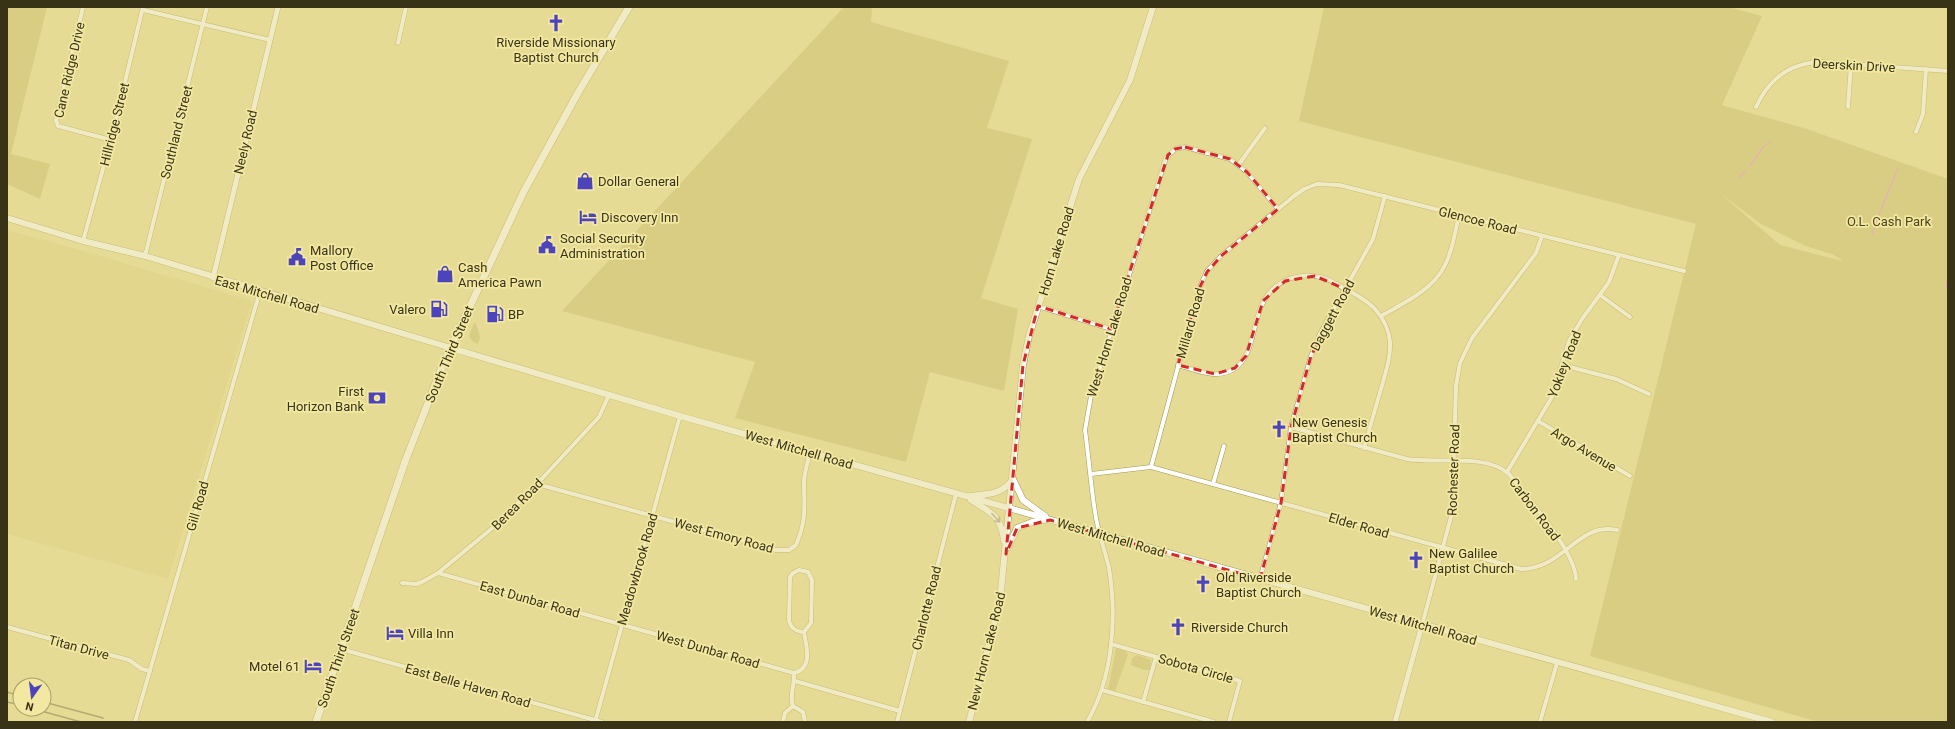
<svg xmlns="http://www.w3.org/2000/svg" width="1955" height="729" viewBox="0 0 1955 729" font-family="Roboto,sans-serif">
  <style>
    .built { fill: #ded183 }
    .green { fill: #c9bd70; fill-rule: evenodd }
    .lines { fill: none; stroke-linecap: round; stroke-linejoin: round }
    .stream { stroke: #e189c5; stroke-width: 1.5 }
    .minor-casing { stroke: #a29753; stroke-width: 5 }
    .tertiary-casing { stroke: #a29753; stroke-width: 6 }
    .secondary-casing { stroke: #a29753; stroke-width: 7 }
    .primary-casing { stroke: #a29753; stroke-width: 7 }
    .trunk-casing { stroke: #a29753; stroke-width: 8 }
    .minor { stroke: #fff; stroke-width: 4 }
    .tertiary { stroke: #fff; stroke-width: 5 }
    .secondary { stroke: #fff; stroke-width: 6 }
    .primary { stroke: #fff; stroke-width: 6 }
    .trunk { stroke: #fff; stroke-width: 7 }
    .rail { stroke: #787146; stroke-width: 1.5 }
    .oneway { stroke: #9c998b }
    .marked { fill: none; stroke: #d62828; stroke-width: 3; stroke-dasharray: 8 5; stroke-linejoin: round }
    .labels { text-anchor: middle; stroke-width: 3.5; stroke-linejoin: round; paint-order: stroke }
    .poi-label { font-size: 13px; fill: #383317; stroke: #f3e8a2; text-anchor: start }
    .street-label { font-size: 13px; fill: #383317; stroke: #f3e8a2 }
    .park-label { font-size: 13px; fill: #4c4518; stroke: #f3e8a2 }
  </style>
  <rect width="100%" height="100%" fill="#e6db95"/>
  <!-- built -->
  <path class="built" d="M 7,230 L 80,250 L 252,301 L 168,579 L 7,534 Z"/>
  <!-- green -->
  <g class="green">
    <path d="M 7,7 L 47,7 L 11,154 L 50,164 L 40,199 L 7,184 Z"/>
    <path d="M 844,7 L 872,7 L 871,22 L 1009,61 L 987,128 L 1032,139 L 981,298 L 1018,309 L 1004,391 L 930,372 L 906,462 L 735,418 L 755,362 L 562,311 Z"/>
    <path d="M 1324,7 L 1728,7 L 1762,16 L 1722,105 L 1807,129 L 1948,179 L 1948,722 L 1819,722 L 1590,656 L 1696,224 L 1299,121 ZM 1721,194 L 1761,224 L 1806,246 L 1834,255 L 1843,261 L 1780,245 Z"/>
    <path d="M 474,322 L 476,324 L 480,337 L 478,344 L 472,341 L 469,336 Z"/>
    <path d="M 1116,648 L 1126,651 L 1128,655 L 1115,691 L 1108,689 Z"/>
    <path d="M 1137,655 L 1151,660 L 1150,670 L 1144,670 L 1131,665 L 1132,658 Z"/>
  </g>
  <g class="lines">
    <!-- stream -->
    <g class="stream">
      <path d="M 1750,166 L 1763,147 L 1770,142"/>
      <path d="M 1740,177 L 1745,171"/>
      <path d="M 1878,217 L 1898,168"/>
      <path d="M 1872,234 L 1877,221"/>
      <path d="M 1946,288 L 1948,279"/>
    </g>
    <!-- minor casing -->
    <g class="minor-casing">
      <g id="minor">
        <path d="M 83,7 L 56,120 L 58,126 L 111,140"/>
        <path d="M 143,10 L 270,40"/>
        <path d="M 398,43 L 406,7"/>
        <path d="M 1756,107 C 1769,79 1791,62 1823,62 L 1948,71"/>
        <path d="M 1848,107 L 1851,64"/>
        <path d="M 1916,132 L 1923,114 L 1926,69"/>
        <path d="M 1239,164 L 1265,128"/>
        <path d="M 83,241 L 111,140 L 143,7"/>
        <path d="M 145,256 L 207,7"/>
        <path d="M 1600,295 L 1630,317"/>
        <path d="M 1038,306 L 1111,329"/>
        <path d="M 1381,316 C 1404,303 1433,290 1445,265 C 1453,250 1455,231 1459,215"/>
        <path d="M 1178,365 C 1196,370 1217,380 1234,369 C 1259,353 1249,308 1275,287 C 1292,273 1316,272 1335,283 C 1348,291 1365,298 1375,309 C 1383,318 1389,330 1390,342 C 1391,358 1385,374 1381,389 C 1375,409 1370,428 1364,448"/>
        <path d="M 1562,365 L 1616,379 L 1649,394"/>
        <path d="M 1538,421 L 1630,476"/>
        <path d="M 1291,427 L 1407,459 C 1437,464 1486,453 1509,474 C 1527,498 1575,550 1576,579"/>
        <path d="M 1151,467 L 1199,289 L 1207,271 L 1221,256 L 1294,196 L 1304,189 L 1317,184 L 1339,185 L 1684,271"/>
        <path d="M 1507,472 L 1552,397 L 1569,341 L 1582,319 L 1609,282 L 1619,255"/>
        <path d="M 1091,474 L 1151,467 L 1521,569 C 1564,569 1577,522 1617,530"/>
        <path d="M 537,484 L 776,550 L 789,550 L 796,545 C 807,519 804,507 804,480 C 805,471 808,461 810,452"/>
        <path d="M 1213,484 L 1224,446"/>
        <path d="M 799,570 L 808,572 L 812,580 L 811,623 L 804,632 C 797,632 790,628 789,620 L 790,577 L 793,573 Z"/>
        <path d="M 438,573 L 794,673"/>
        <path d="M 1260,579 L 1281,503 L 1291,427 L 1311,356 L 1320,334 L 1373,239 L 1385,196"/>
        <path d="M 402,583 L 416,584 L 422,582 L 438,573 L 496,525 L 537,484 L 599,417 L 609,395"/>
        <path d="M 1422,625 L 1452,513 L 1456,386 L 1460,363 L 1472,338 L 1536,253 L 1542,236"/>
        <path d="M 7,627 L 129,660 L 142,669 L 150,671"/>
        <path d="M 804,632 C 806,646 814,668 794,673 C 795,684 789,695 793,706 L 803,712 L 805,722"/>
        <path d="M 1111,644 L 1240,681 L 1229,722"/>
        <path d="M 341,649 L 602,722"/>
        <path d="M 795,681 L 900,711"/>
        <path d="M 1102,690 L 1214,722"/>
        <path d="M 1143,702 L 1156,657"/>
        <path d="M 135,722 L 260,291"/>
        <path d="M 595,722 L 680,416"/>
        <path d="M 783,722 L 785,713 L 793,706"/>
        <path d="M 897,722 L 956,494"/>
        <path d="M 1087,722 C 1113,678 1117,618 1109,568 C 1105,551 1099,535 1096,518 C 1091,489 1089,459 1085,430 L 1091,396 L 1166,158 L 1175,149 L 1185,147 L 1230,159 L 1247,172 L 1278,209"/>
        <path d="M 1540,722 L 1557,663"/>
      </g>
    </g>
    <!-- tertiary casing -->
    <g class="tertiary-casing">
      <g id="tertiary">
        <path d="M 213,278 L 278,7"/>
        <path d="M 1395,722 L 1422,625"/>
      </g>
    </g>
    <!-- secondary casing -->
    <g class="secondary-casing">
      <g id="secondary">
        <path d="M 451,348 L 680,416 L 1772,722"/>
        <path d="M 1014,481 L 1023,500 L 1045,516"/>
        <path d="M 970,496 C 988,494 1002,495 1013,479"/>
        <path d="M 971,500 C 991,513 1001,515 1004,541"/>
        <path d="M 1008,547 L 1017,528 L 1032,522 L 1045,520"/>
        <path d="M 969,722 L 1000,601 L 1023,365 L 1029,336 L 1079,179 L 1130,80 L 1153,7"/>
      </g>
    </g>
    <!-- primary casing -->
    <g class="primary-casing">
      <path id="primary" d="M 7,218 L 83,241 L 145,256 L 451,348"/>
    </g>
    <!-- trunk casing -->
    <g class="trunk-casing">
      <path id="trunk" d="M 316,722 L 406,459 L 444,362 L 524,191 L 579,91 L 629,7"/>
    </g>
    <!-- minor -->
    <use href="#minor" class="minor"/>
    <!-- tertiary -->
    <use href="#tertiary" class="tertiary"/>
    <!-- secondary -->
    <use href="#secondary" class="secondary"/>
    <!-- primary -->
    <use href="#primary" class="primary"/>
    <!-- trunk -->
    <use href="#trunk" class="trunk"/>
    <!-- rail -->
    <g class="rail">
      <path d="M 7,692 L 20,696"/>
      <path d="M 7,702 L 20,705"/>
      <path d="M 44,702 L 103,718"/>
      <path d="M 34,709 L 81,722"/>
    </g>
  </g>
  <!-- one-way arrows -->
  <defs><path id="oneway-shaft" d="M-6 0H5M1.5-3L5.5 0L1.5 3" fill="none" stroke-width="1.6" stroke-linecap="round" stroke-linejoin="round"/></defs>
  <use class="oneway" href="#oneway-shaft" transform="translate(996 518) rotate(47)"/>
  <!-- marked area -->
  <path d="M0 0H1955V729H0ZM 1185,147 L 1230,159 L 1247,172 L 1278,209 L 1221,256 L 1207,272 L 1199,289 L 1178,365 L 1215,374 L 1235,368 L 1246,356 L 1263,301 L 1285,281 L 1315,276 L 1345,289 L 1311,356 L 1291,427 L 1281,503 L 1260,579 L 1050,520 L 1017,528 L 1006,554 L 1023,365 L 1038,306 L 1111,329 L 1168,155 L 1175,149 Z" fill="#e6db95" fill-opacity=".55" fill-rule="evenodd"/>
  <path class="marked" d="M 1185,147 L 1230,159 L 1247,172 L 1278,209 L 1221,256 L 1207,272 L 1199,289 L 1178,365 L 1215,374 L 1235,368 L 1246,356 L 1263,301 L 1285,281 L 1315,276 L 1345,289 L 1311,356 L 1291,427 L 1281,503 L 1260,579 L 1050,520 L 1017,528 L 1006,554 L 1023,365 L 1038,306 L 1111,329 L 1168,155 L 1175,149 Z"/>
  <!-- icons -->
  <defs>
    <g id="church-bare" transform="scale(1.38)"><path d="M-1.2-6h2.4v3.5h3.3v2.4h-3.3V6h-2.4V-.1h-3.3v-2.4h3.3Z" fill="#4d44bb" stroke="#f3e8a2" stroke-width="2.5" paint-order="stroke"/></g>
    <g id="shop-bare" transform="scale(1.38)"><path d="M-5-2.5h2.3a2.7 3.5 0 0 1 5.4 0H5L5.5 6h-11ZM-1.5-2.5h3a1.5 2.3 0 0 0-3 0Z" fill="#4d44bb" stroke="#f3e8a2" stroke-width="2.5" paint-order="stroke"/></g>
    <g id="hotel-bare" transform="scale(1.38)"><path d="M-6-4.5h1.5V1H6V5H4.5V3h-9V5H-6ZM-4 0a1.8 1.8 0 1 1 3.6 0ZM.5 0V-2.5h3Q6-2.5 6 0Z" fill="#4d44bb" stroke="#f3e8a2" stroke-width="2.5" paint-order="stroke"/></g>
    <g id="civic-bare" transform="scale(1.38)"><path d="M-.6-6.5H3V-4.5H.6V-3L4-1V1h2V6H-6V1h2V-1L-.6-3ZM-1.2 2.5V6h2.4V2.5Z" fill="#4d44bb" stroke="#f3e8a2" stroke-width="2.5" paint-order="stroke"/></g>
    <g id="fuel-bare" transform="scale(1.38)"><path d="M-5.5-6h7V0h2V4h1.3V-2.5L3-4.5l.8-.8L6-3V5H2.5V1h-1V6h-7ZM-4.2-4.7v3.2H.2V-4.7Z" fill="#4d44bb" stroke="#f3e8a2" stroke-width="2.5" paint-order="stroke"/></g>
    <g id="bank-bare" transform="scale(1.38)"><path d="M-6-4H6V4H-6ZM0-2.3a2.3 2.3 0 1 0 0 4.6a2.3 2.3 0 1 0 0-4.6Z" fill="#4d44bb" stroke="#f3e8a2" stroke-width="2.5" paint-order="stroke"/></g>
  </defs>
  <g fill-rule="evenodd">
    <use href="#church-bare" x="556" y="23"/>
    <use href="#shop-bare" x="585" y="181"/>
    <use href="#hotel-bare" x="588" y="217"/>
    <use href="#civic-bare" x="547" y="245"/>
    <use href="#civic-bare" x="297" y="257"/>
    <use href="#shop-bare" x="445" y="274"/>
    <use href="#fuel-bare" x="439" y="309"/>
    <use href="#fuel-bare" x="495" y="314"/>
    <use href="#bank-bare" x="377" y="398"/>
    <use href="#church-bare" x="1279" y="429"/>
    <use href="#church-bare" x="1416" y="560"/>
    <use href="#church-bare" x="1203" y="584"/>
    <use href="#church-bare" x="1178" y="627"/>
    <use href="#hotel-bare" x="395" y="633"/>
    <use href="#hotel-bare" x="313" y="666"/>
  </g>
  <g class="labels">
    <!-- poi labels -->
    <g class="poi-label">
      <text x="556" y="47" text-anchor="middle">Riverside Missionary<tspan x="556" dy="15">Baptist Church</tspan></text>
      <text x="598" y="186">Dollar General</text>
      <text x="601" y="222">Discovery Inn</text>
      <text x="560" y="243">Social Security<tspan x="560" dy="15">Administration</tspan></text>
      <text x="310" y="255">Mallory<tspan x="310" dy="15">Post Office</tspan></text>
      <text x="458" y="272">Cash<tspan x="458" dy="15">America Pawn</tspan></text>
      <text x="426" y="314" text-anchor="end">Valero</text>
      <text x="508" y="319">BP</text>
      <text x="364" y="396" text-anchor="end">First<tspan x="364" dy="15">Horizon Bank</tspan></text>
      <text x="1292" y="427">New Genesis<tspan x="1292" dy="15">Baptist Church</tspan></text>
      <text x="1429" y="558">New Galilee<tspan x="1429" dy="15">Baptist Church</tspan></text>
      <text x="1216" y="582">Old Riverside<tspan x="1216" dy="15">Baptist Church</tspan></text>
      <text x="1191" y="632">Riverside Church</text>
      <text x="408" y="638">Villa Inn</text>
      <text x="300" y="671" text-anchor="end">Motel 61</text>
    </g>
    <!-- street labels -->
    <g class="street-label">
      <text transform="translate(1854 65) rotate(3)" y="5">Deerskin Drive</text>
      <text transform="translate(69 70) rotate(-77)" y="5">Cane Ridge Drive</text>
      <text transform="translate(114 124) rotate(-76)" y="5">Hillridge Street</text>
      <text transform="translate(176 132) rotate(-76)" y="5">Southland Street</text>
      <text transform="translate(245 142) rotate(-77)" y="5">Neely Road</text>
      <text transform="translate(1478 220) rotate(14)" y="5">Glencoe Road</text>
      <text transform="translate(1056 251) rotate(-73)" y="5">Horn Lake Road</text>
      <text transform="translate(267 294) rotate(16)" y="5">East Mitchell Road</text>
      <text transform="translate(1332 315) rotate(-62)" y="5">Daggett Road</text>
      <text transform="translate(1190 323) rotate(-74)" y="5">Millard Road</text>
      <text transform="translate(1109 337) rotate(-73)" y="5">West Horn Lake Road</text>
      <text transform="translate(449 354) rotate(-67)" y="5">South Third Street</text>
      <text transform="translate(1564 364) rotate(-69)" y="5">Yokley Road</text>
      <text transform="translate(799 449) rotate(16)" y="5">West Mitchell Road</text>
      <text transform="translate(1584 449) rotate(31)" y="5">Argo Avenue</text>
      <text transform="translate(1453 470) rotate(-88)" y="5">Rochester Road</text>
      <text transform="translate(517 504) rotate(-45)" y="5">Berea Road</text>
      <text transform="translate(197 506) rotate(-74)" y="5">Gill Road</text>
      <text transform="translate(1535 509) rotate(53)" y="5">Carbon Road</text>
      <text transform="translate(1359 525) rotate(16)" y="5">Elder Road</text>
      <text transform="translate(724 535) rotate(15)" y="5">West Emory Road</text>
      <text transform="translate(1111 537) rotate(16)" y="5">West Mitchell Road</text>
      <text transform="translate(637 569) rotate(-74)" y="5">Meadowbrook Road</text>
      <text transform="translate(530 599) rotate(16)" y="5">East Dunbar Road</text>
      <text transform="translate(926 608) rotate(-76)" y="5">Charlotte Road</text>
      <text transform="translate(1423 625) rotate(16)" y="5">West Mitchell Road</text>
      <text transform="translate(79 647) rotate(15)" y="5">Titan Drive</text>
      <text transform="translate(708 649) rotate(16)" y="5">West Dunbar Road</text>
      <text transform="translate(986 651) rotate(-76)" y="5">New Horn Lake Road</text>
      <text transform="translate(338 658) rotate(-71)" y="5">South Third Street</text>
      <text transform="translate(1196 668) rotate(16)" y="5">Sobota Circle</text>
      <text transform="translate(468 685) rotate(16)" y="5">East Belle Haven Road</text>
    </g>
    <!-- park labels -->
    <g class="park-label">
      <text x="1889" y="226">O.L. Cash Park</text>
    </g>
  </g>
  <!-- border -->
  <rect width="1955" height="729" fill="none" stroke="#383317" stroke-width="16"/>
  <!-- north arrow -->
  <g transform="translate(32 697) rotate(194)"><circle r="19" fill="#f3e8a2" stroke="#a8a06a"/>
  <path d="M0-3L7 15L0 10L-7 15Z" fill="#4d44bb"/>
  <text y="-6" font-size="11" font-weight="bold" text-anchor="middle" fill="#383317">N</text>
  </g>
</svg>
